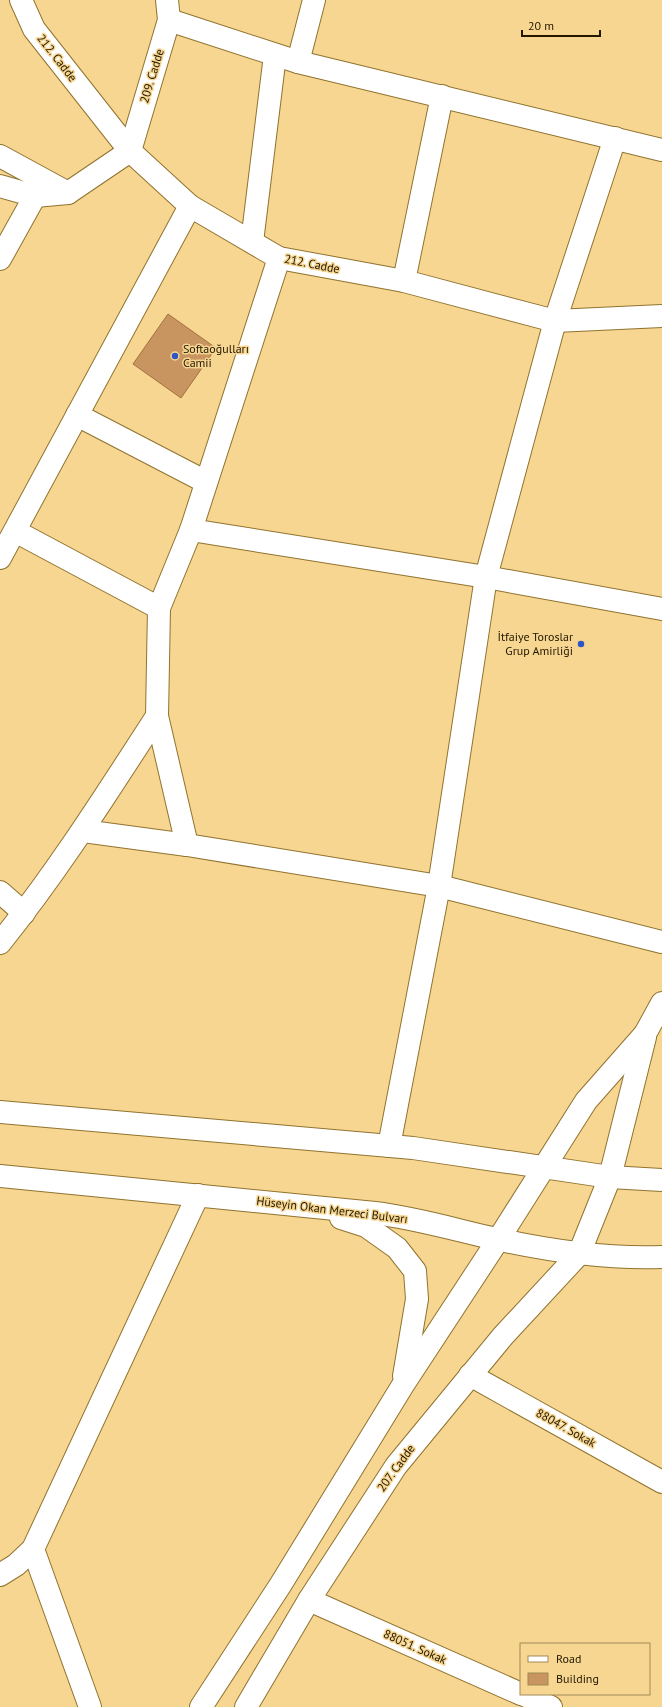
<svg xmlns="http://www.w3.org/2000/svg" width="662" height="1707" viewBox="0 0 662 1707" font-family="'PT Sans',sans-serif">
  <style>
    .building { fill: #c8945f; stroke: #a4723d }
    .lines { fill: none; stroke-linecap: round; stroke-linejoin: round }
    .minor-casing { stroke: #90732f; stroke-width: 24 }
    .major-casing { stroke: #90732f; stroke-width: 24 }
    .minor { stroke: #fff; stroke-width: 22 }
    .major { stroke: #fff; stroke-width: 22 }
    .poi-dot { fill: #2f55c5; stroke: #f6d691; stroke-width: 1.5 }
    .labels { text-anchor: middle; stroke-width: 3; stroke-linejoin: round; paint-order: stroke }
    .street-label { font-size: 12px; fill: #231700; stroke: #f6d691 }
    .poi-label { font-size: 12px; fill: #231700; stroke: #f6d691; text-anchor: start }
  </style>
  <rect width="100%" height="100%" fill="#f6d691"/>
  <!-- building -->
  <path class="building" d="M 168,314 L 216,348 L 181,398 L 133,364 Z"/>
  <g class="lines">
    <!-- minor casing -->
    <g class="minor-casing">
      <g id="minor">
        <path d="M 21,0 L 34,29 L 130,151 L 190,206 L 279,258 L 404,281 L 555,321 L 662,316"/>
        <path d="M 169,20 L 298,62 L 662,150"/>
        <path d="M 298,62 L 314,0"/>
        <path d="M 0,156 L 68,193"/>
        <path d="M 0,186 L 35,196 L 68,193 L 130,151 L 169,20 L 167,0"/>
        <path d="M 252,242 L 275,55"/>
        <path d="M 0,259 L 35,196"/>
        <path d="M 404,281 L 442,96"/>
        <path d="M 77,415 L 206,482"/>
        <path d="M 191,530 L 486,577 L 662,609"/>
        <path d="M 15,531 L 159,608"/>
        <path d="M 0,558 L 190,206"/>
        <path d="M 83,831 L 187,845 L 439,886 L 662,942"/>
        <path d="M 187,845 L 157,716 L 159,608 L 191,530 L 279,258"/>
        <path d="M 0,892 L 24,913"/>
        <path d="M 0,943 C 58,871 107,793 157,716"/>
        <path d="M 645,1034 L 662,1003"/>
        <path d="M 389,1146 L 439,886 L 486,577 L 555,321 L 615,138"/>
        <path d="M 470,1375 L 662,1482"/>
        <path d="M 33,1549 L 90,1707"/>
        <path d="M 0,1575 L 16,1565 L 33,1549 L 198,1195"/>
        <path d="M 309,1600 L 521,1694"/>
        <path d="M 522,1694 L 551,1707"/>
      </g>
    </g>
    <!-- major casing -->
    <g class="major-casing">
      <g id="major">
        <path d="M 0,1112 L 413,1148 L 610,1177 L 662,1180"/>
        <path d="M 0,1176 L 375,1213 C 416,1218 456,1230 496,1239 C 550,1251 607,1259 662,1257"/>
        <path d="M 341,1218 L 366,1226 L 397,1248 L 415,1271 L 417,1299 L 404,1376"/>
        <path d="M 201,1707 L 281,1584 L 403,1385 L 498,1240 L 586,1101 L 645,1034"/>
        <path d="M 246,1707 L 309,1600 L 396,1466 L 503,1336 L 579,1254 L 610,1177 L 645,1037"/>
      </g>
    </g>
    <!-- minor -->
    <use href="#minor" class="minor"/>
    <!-- major -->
    <use href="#major" class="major"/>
  </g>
  <!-- markers -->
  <g class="poi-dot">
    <circle cx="175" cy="356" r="4"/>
    <circle cx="581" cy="644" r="4"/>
  </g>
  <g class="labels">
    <!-- street labels -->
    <g class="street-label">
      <text transform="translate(57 58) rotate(52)" y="4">212. Cadde</text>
      <text transform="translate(152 76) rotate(-73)" y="4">209. Cadde</text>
      <text transform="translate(312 264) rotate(11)" y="4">212. Cadde</text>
      <text transform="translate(332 1210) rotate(7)" y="4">Hüseyin Okan Merzeci Bulvarı</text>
      <text transform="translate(566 1428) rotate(29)" y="4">88047. Sokak</text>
      <text transform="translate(396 1468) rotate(-54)" y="4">207. Cadde</text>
      <text transform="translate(415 1647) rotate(24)" y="4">88051. Sokak</text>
    </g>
    <!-- poi labels -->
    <g class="poi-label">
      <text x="183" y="353">Softaoğulları<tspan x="183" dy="14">Camii</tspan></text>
      <text x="573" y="641" text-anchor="end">İtfaiye Toroslar<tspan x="573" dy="14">Grup Amirliği</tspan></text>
    </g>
  </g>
  <!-- legend -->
  <rect x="520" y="1643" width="130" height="52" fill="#f6d691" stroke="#a28a57"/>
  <rect x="528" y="1656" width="20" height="6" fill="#ffffff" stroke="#a28a57"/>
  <text x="556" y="1663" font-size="12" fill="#231700">Road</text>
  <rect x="528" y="1673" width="20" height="12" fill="#c8945f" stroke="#a28a57"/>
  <text x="556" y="1683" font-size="12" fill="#231700">Building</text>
  <!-- scale -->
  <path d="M522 30v6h78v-6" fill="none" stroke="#231700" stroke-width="2"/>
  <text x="528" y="30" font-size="12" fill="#231700" stroke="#f6d691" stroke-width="3" paint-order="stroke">20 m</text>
</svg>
